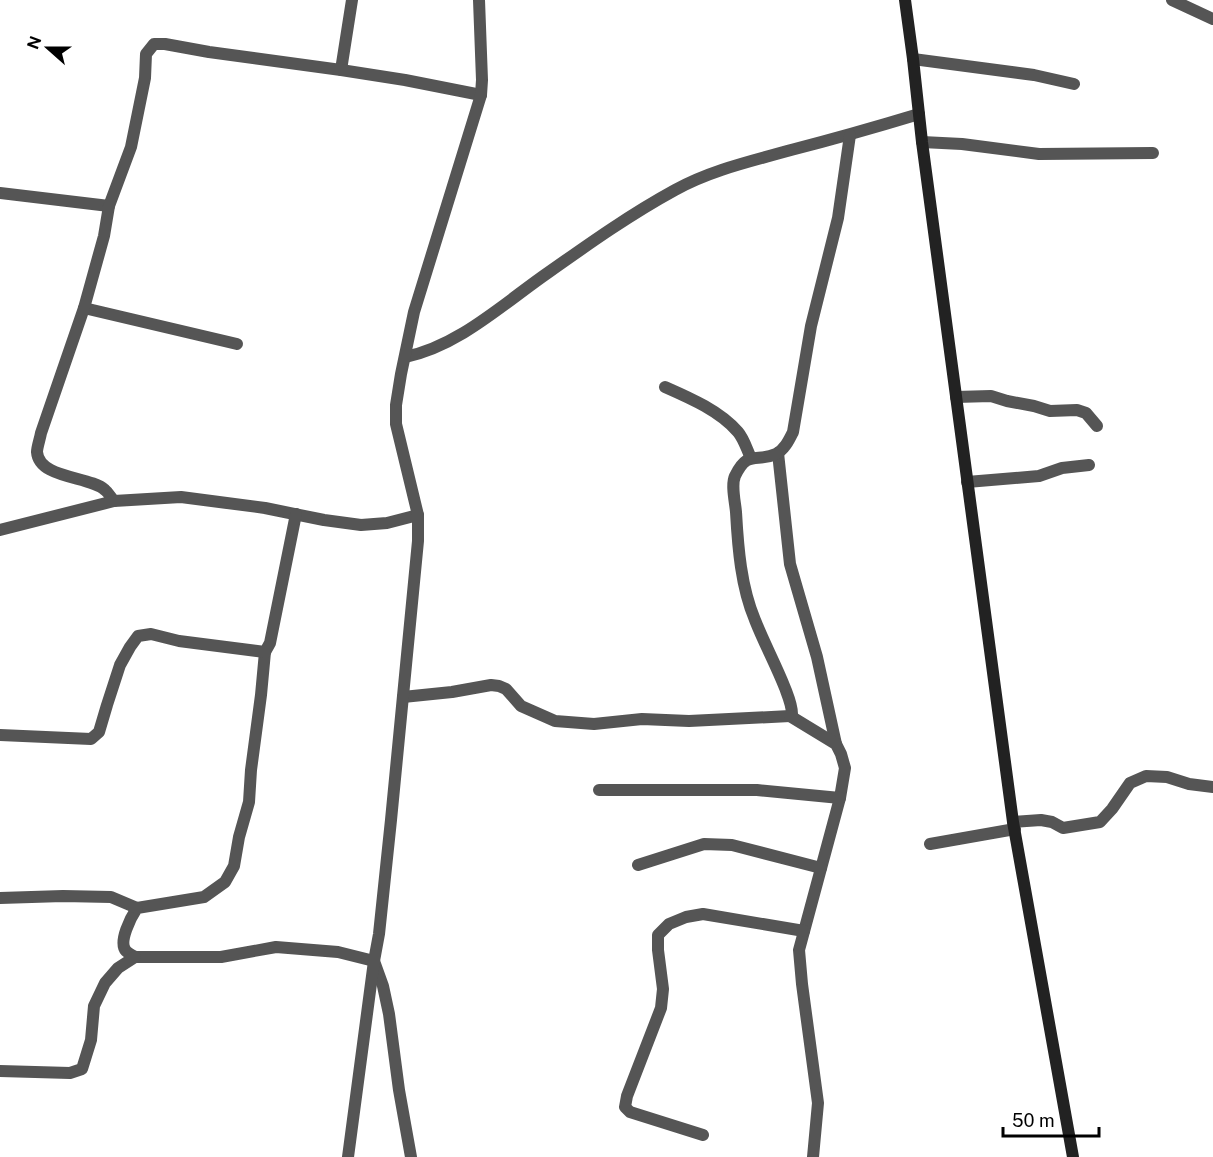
<svg xmlns="http://www.w3.org/2000/svg" width="1213" height="1157" viewBox="0 0 1213 1157" font-family="'Public Sans',sans-serif">
  <style>
    .lines { fill: none; stroke-linecap: round; stroke-linejoin: round }
    .minor { stroke: #555; stroke-width: 12 }
    .secondary { stroke: #222; stroke-width: 12 }
  </style>
  <rect width="100%" height="100%" fill="#fff"/>
  <g class="lines">
    <!-- minor -->
    <g class="minor">
      <path d="M 1172,0 L 1213,19"/>
      <path d="M 913,59 L 1034,75 L 1074,84"/>
      <path d="M 341,70 L 352,0"/>
      <path d="M 922,142 L 962,144 L 1039,154 L 1153,153"/>
      <path d="M 0,193 L 109,206"/>
      <path d="M 84,308 L 237,344"/>
      <path d="M 405,357 C 459,346 504,303 549,272 C 590,243 631,214 675,190 C 711,170 752,161 791,150 C 834,139 876,127 919,114"/>
      <path d="M 665,387 C 690,398 720,411 738,432 C 744,439 747,450 751,458"/>
      <path d="M 956,397 L 991,396 L 1007,401 L 1034,406 L 1050,411 L 1077,410 L 1086,413 L 1097,426"/>
      <path d="M 778,453 L 790,564 L 817,657 L 836,744"/>
      <path d="M 967,482 L 1039,476 L 1062,468 L 1089,465"/>
      <path d="M 114,501 C 111,498 109,493 105,490 C 90,476 39,479 37,452 C 37,447 40,439 41,433 L 84,308 L 104,236 L 109,206 L 131,147 L 145,78 L 146,54 L 154,44 L 165,44 L 209,52 L 341,70 L 405,80 L 481,95"/>
      <path d="M 0,530 L 114,501 L 181,497 L 265,508 L 324,520 L 361,525 L 387,523 L 418,515"/>
      <path d="M 265,652 L 261,695 L 251,770 L 249,802 L 239,837 L 234,866 L 225,882 L 204,897 L 137,908 C 131,917 118,942 126,951 C 129,954 132,955 135,957 L 221,957 L 276,947 L 338,952 L 374,961 L 383,986 L 389,1014 L 399,1090 L 411,1157"/>
      <path d="M 403,697 L 452,692 L 491,685 L 499,686 L 506,689 L 521,706 L 555,721 L 594,724 L 642,719 L 689,721 L 790,716 L 792,714 C 792,705 788,696 785,688 C 776,665 764,643 755,620 C 741,587 738,548 736,512 C 735,501 731,485 735,476 C 748,449 756,463 776,454 C 785,449 789,440 793,432 L 811,326 L 838,218 L 850,135"/>
      <path d="M 790,716 L 836,744 L 841,754 L 845,768 L 840,798 L 799,950 L 802,984 L 818,1103 L 813,1157"/>
      <path d="M 0,735 L 91,739 L 99,732 L 107,705 L 120,665 L 130,647 L 138,636 L 151,634 L 179,641 L 265,652 L 270,643 L 296,514"/>
      <path d="M 599,790 L 757,790 L 840,798"/>
      <path d="M 1013,822 L 1041,820 L 1052,822 L 1063,828 L 1100,822 L 1112,809 L 1130,783 L 1146,776 L 1167,777 L 1189,784 L 1213,787"/>
      <path d="M 930,844 L 1015,829"/>
      <path d="M 638,865 L 704,844 L 732,845 L 821,868"/>
      <path d="M 0,898 L 63,896 L 111,897 L 137,908"/>
      <path d="M 0,1071 L 70,1073 L 82,1069 L 91,1040 L 94,1006 L 105,983 L 118,968 L 135,957"/>
      <path d="M 703,1135 L 630,1112 L 625,1107 L 627,1096 L 661,1008 L 663,989 L 658,950 L 658,935 L 669,924 L 686,917 L 703,914 L 804,931"/>
      <path d="M 348,1157 L 374,961 L 379,934 L 391,820 L 418,541 L 418,515 L 396,424 L 396,405 L 401,374 L 414,312 L 481,95 L 482,80 L 479,0"/>
    </g>
    <!-- secondary -->
    <path class="secondary" d="M 905,0 L 913,59 L 922,142 L 1013,822 L 1073,1157"/>
  </g>
  <!-- north arrow -->
  <g transform="translate(48 48) rotate(291)" stroke="#ffffff" stroke-width="4.5" paint-order="stroke">
  <path d="M0-4.5L10 22L0 15L-10 22Z" fill="#000000"/>
  <text y="-9" font-size="16" font-weight="bold" text-anchor="middle" fill="#000000">N</text>
  </g>
  <!-- scale -->
  <path d="M1003 1127v9h96v-9" fill="none" stroke="#000000" stroke-width="3"/>
  <text x="1012" y="1127" font-size="18" fill="#000000" stroke="#ffffff" stroke-width="4.5" paint-order="stroke">50 m</text>
</svg>
